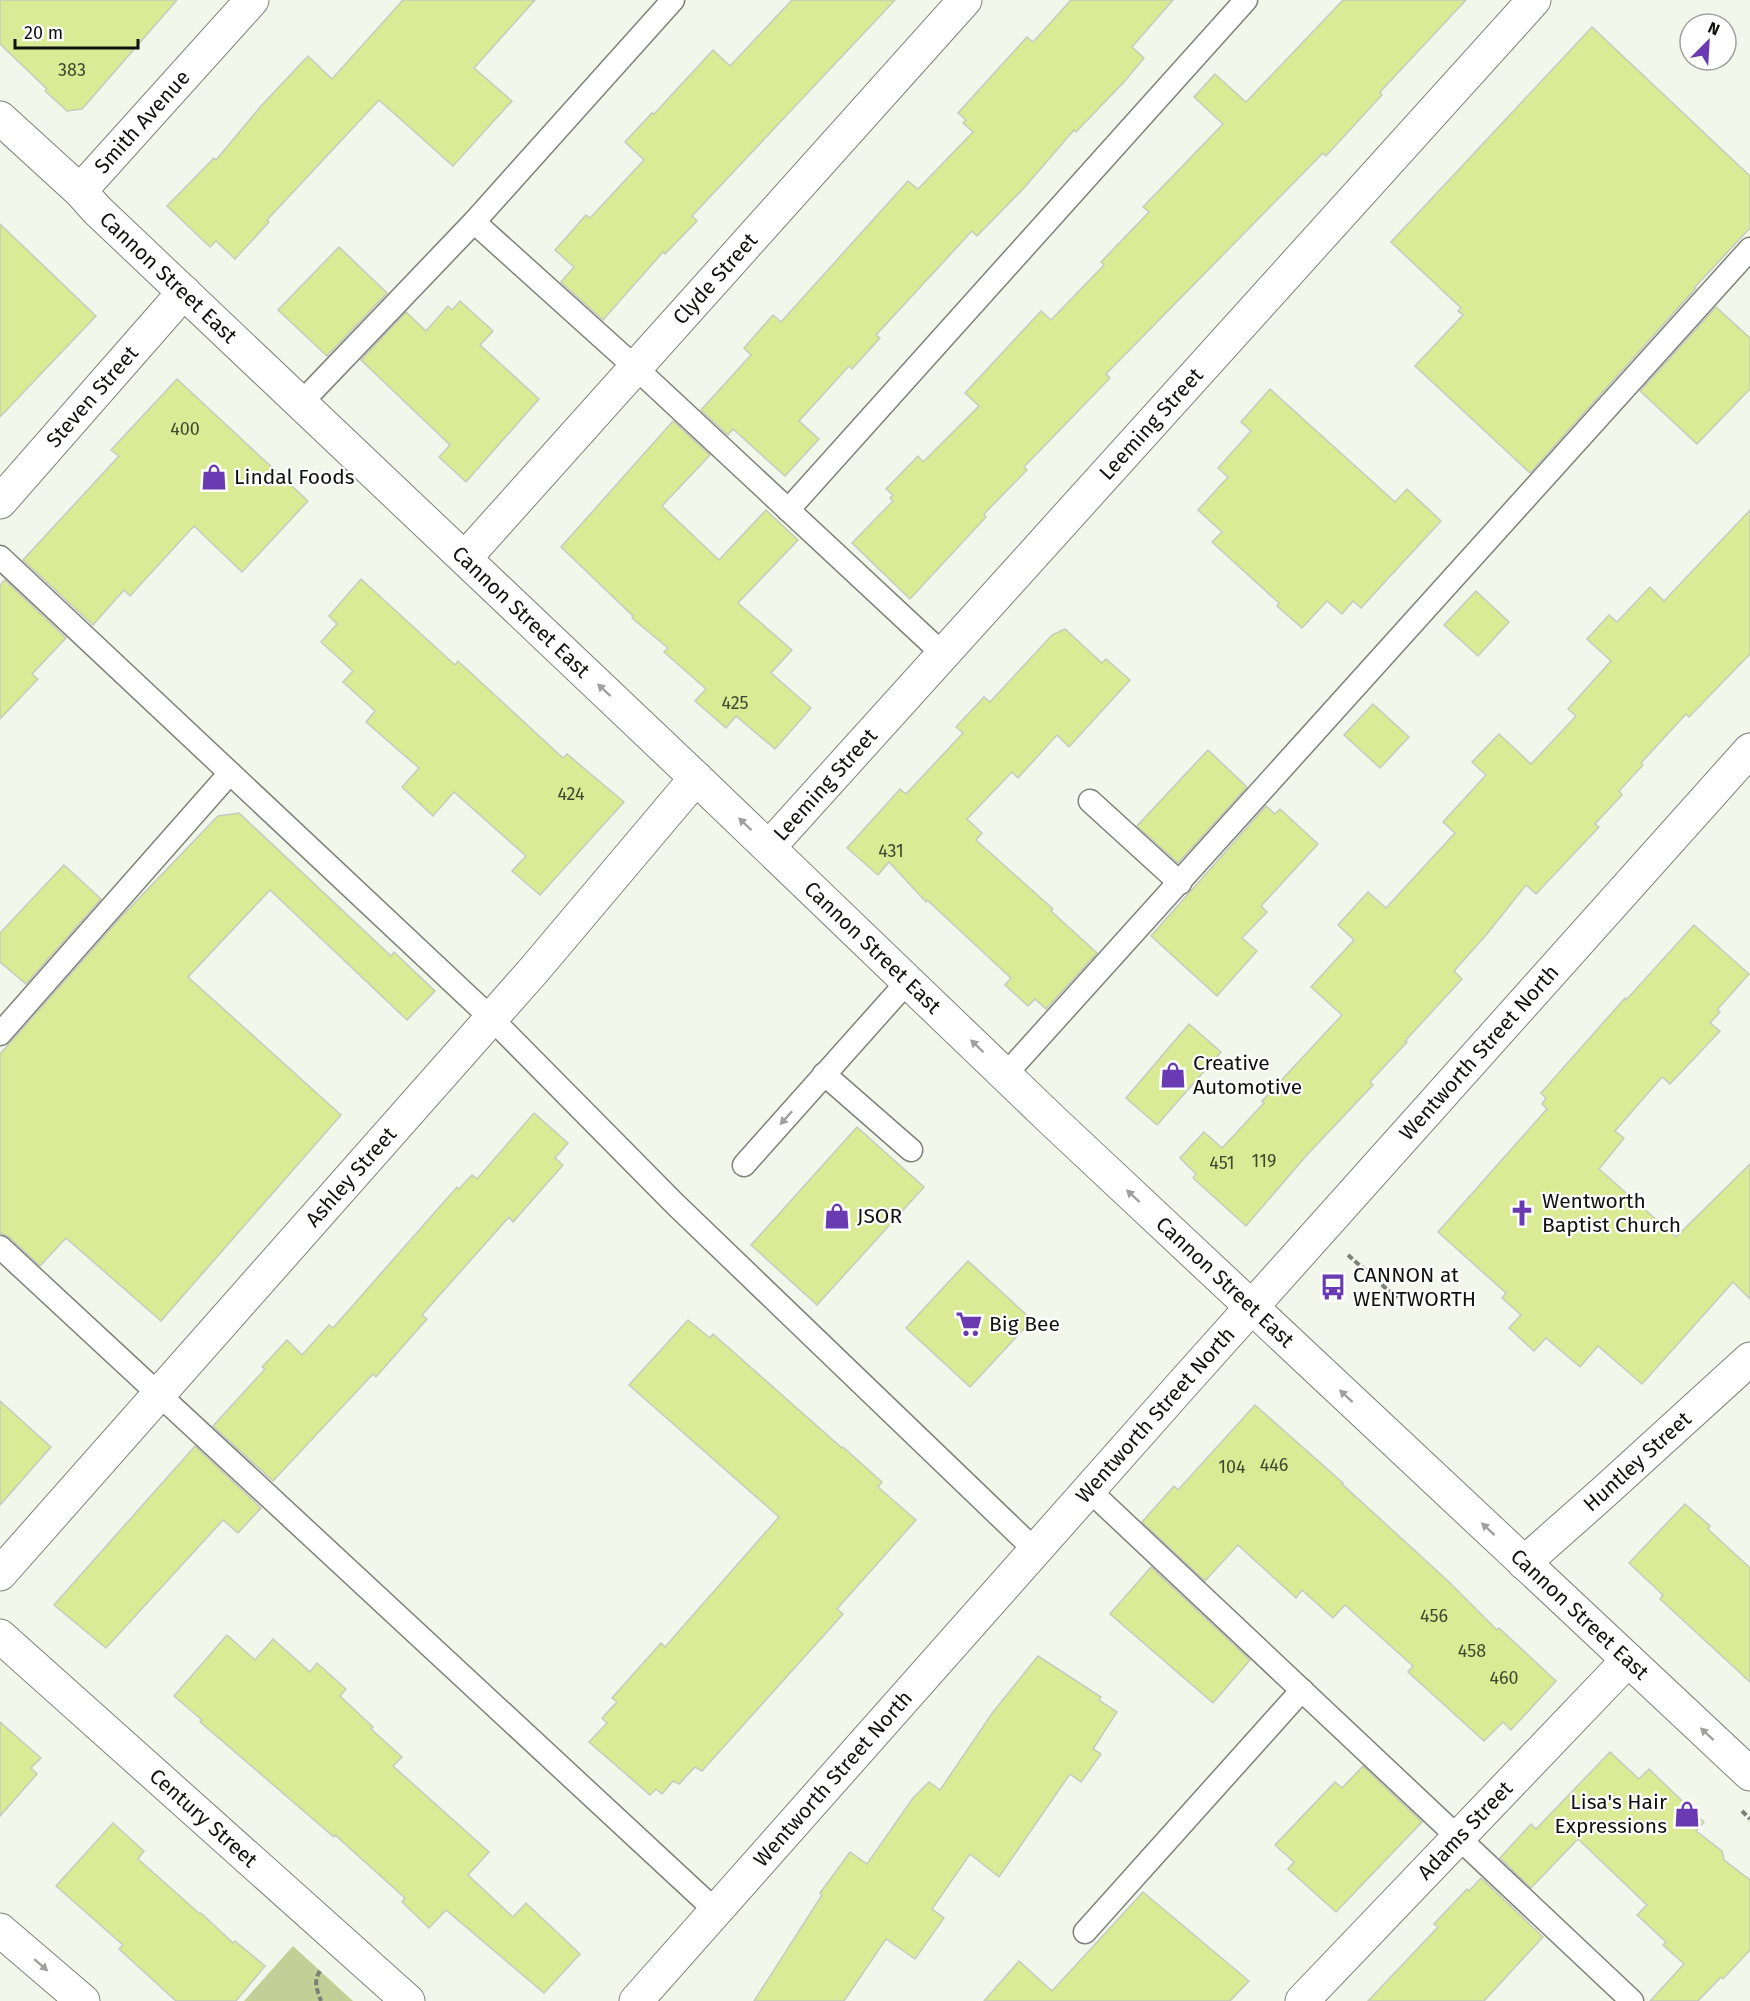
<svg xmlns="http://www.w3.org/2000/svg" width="1750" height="2001" viewBox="0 0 1750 2001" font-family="'Fira Sans',sans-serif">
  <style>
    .green { fill: #c4cf97 }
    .building { fill: #dbea95; stroke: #c8cabf; stroke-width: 1.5 }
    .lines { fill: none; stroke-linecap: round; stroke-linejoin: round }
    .lane-casing { stroke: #808279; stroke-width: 25 }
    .street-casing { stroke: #808279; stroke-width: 35 }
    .secondary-casing { stroke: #808279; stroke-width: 35 }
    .path { stroke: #7d7f78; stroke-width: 4; stroke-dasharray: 6 3; stroke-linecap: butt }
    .lane { stroke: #fff; stroke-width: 22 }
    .street { stroke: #fff; stroke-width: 33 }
    .secondary { stroke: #fff; stroke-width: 33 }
    .oneway { fill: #a0a09f }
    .labels { text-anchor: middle; stroke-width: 4.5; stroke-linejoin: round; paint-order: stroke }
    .number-label { font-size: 18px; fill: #444830 }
    .street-label { font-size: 21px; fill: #11120f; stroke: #fff }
    .poi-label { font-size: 21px; fill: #11120f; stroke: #fff; text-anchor: start }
  </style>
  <rect width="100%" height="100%" fill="#f3f6eb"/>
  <!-- green -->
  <path class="green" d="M 293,1946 L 353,2001 L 244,2001 Z"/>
  <!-- building -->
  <g class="building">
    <path d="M 0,0 L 177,0 L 82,109 L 67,111 L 45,91 L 47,89 L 0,44 Z"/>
    <path d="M 403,0 L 535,0 L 474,68 L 512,101 L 453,166 L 379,100 L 267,220 L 269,222 L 235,259 L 216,241 L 210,247 L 167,206 L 214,158 L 216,160 L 261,106 L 308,56 L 332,79 Z"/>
    <path d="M 792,0 L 895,0 L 692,216 L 697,221 L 665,254 L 663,252 L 603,320 L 561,282 L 574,267 L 555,250 L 586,215 L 590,218 L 644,160 L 625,142 L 652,113 L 654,114 L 713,50 L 730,66 Z"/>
    <path d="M 1071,0 L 1173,0 L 1132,47 L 1144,58 L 1124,82 L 1076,132 L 1074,130 L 1024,188 L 977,236 L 972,231 L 876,335 L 880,338 L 852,369 L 849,366 L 799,421 L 819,439 L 785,476 L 733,429 L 728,435 L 701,410 L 751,355 L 744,348 L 773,315 L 781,322 L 908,181 L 918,189 L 973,132 L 963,123 L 966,120 L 958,113 L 1027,37 L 1033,42 Z"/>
    <path d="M 1343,0 L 1466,0 L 1380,92 L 1382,95 L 1326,156 L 1323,153 L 1106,374 L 1110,378 L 1024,467 L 1027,470 L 984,514 L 986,517 L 910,599 L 852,543 L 893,501 L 890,498 L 893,495 L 886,489 L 918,456 L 923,462 L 979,406 L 965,393 L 1041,311 L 1051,320 L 1104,265 L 1101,262 L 1149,212 L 1143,207 L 1223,124 L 1194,97 L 1215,74 L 1246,102 Z"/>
    <path d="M 1592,27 L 1750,176 L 1750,228 L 1695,287 L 1696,288 L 1530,473 L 1415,366 L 1463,315 L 1458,311 L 1461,308 L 1391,242 Z"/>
    <path d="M 0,224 L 96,316 L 0,417 Z"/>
    <path d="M 339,247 L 387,293 L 327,356 L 278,310 Z"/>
    <path d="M 460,301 L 493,331 L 480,345 L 539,399 L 466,482 L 439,457 L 450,445 L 361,360 L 406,312 L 426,331 L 448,306 L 452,310 Z"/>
    <path d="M 1716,307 L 1750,338 L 1750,389 L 1697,444 L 1640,391 Z"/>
    <path d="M 177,379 L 308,501 L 242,572 L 194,526 L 130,596 L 124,590 L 93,625 L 23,560 L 119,456 L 111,450 Z"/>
    <path d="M 1270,389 L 1395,502 L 1407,489 L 1441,521 L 1361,608 L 1353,601 L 1342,614 L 1327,601 L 1302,628 L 1277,606 L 1279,603 L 1212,542 L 1222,532 L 1198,510 L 1228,477 L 1218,468 L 1251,431 L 1241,422 Z"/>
    <path d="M 673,421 L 710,455 L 662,506 L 719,560 L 766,510 L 798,540 L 738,603 L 792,650 L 771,673 L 811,708 L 775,749 L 736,716 L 726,728 L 695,701 L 706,689 L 664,652 L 668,648 L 632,618 L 633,616 L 561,547 Z"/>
    <path d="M 1750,510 L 1750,654 L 1689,717 L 1686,714 L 1641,763 L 1643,765 L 1619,791 L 1622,795 L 1595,824 L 1599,827 L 1536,894 L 1526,885 L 1487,934 L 1454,971 L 1462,979 L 1405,1041 L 1407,1042 L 1370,1082 L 1373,1085 L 1306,1156 L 1246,1226 L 1193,1178 L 1196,1174 L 1180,1158 L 1204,1132 L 1222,1148 L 1264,1103 L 1262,1101 L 1342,1015 L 1311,987 L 1354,940 L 1338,925 L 1368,892 L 1386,908 L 1455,833 L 1443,822 L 1486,775 L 1472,762 L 1499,734 L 1531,764 L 1576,716 L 1568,709 L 1611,661 L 1587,639 L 1609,615 L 1617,622 L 1650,587 L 1664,601 Z"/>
    <path d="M 361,579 L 455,665 L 458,661 L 563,758 L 567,754 L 624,802 L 540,895 L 512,871 L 526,856 L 454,792 L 433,816 L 402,787 L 419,768 L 366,722 L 375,711 L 343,682 L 353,671 L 321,642 L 337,624 L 329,616 Z"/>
    <path d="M 5,580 L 66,638 L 32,674 L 38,679 L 0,719 L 0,585 Z"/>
    <path d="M 1476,591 L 1509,622 L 1478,656 L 1444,625 Z"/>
    <path d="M 1065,629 L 1102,663 L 1106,659 L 1130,680 L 1069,747 L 1057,735 L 1018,778 L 1012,772 L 967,819 L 982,833 L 976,840 L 1053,909 L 1051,911 L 1097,953 L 1046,1009 L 1035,999 L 1028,1006 L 1005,985 L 1011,978 L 927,900 L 926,902 L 889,862 L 878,875 L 847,848 L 900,789 L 906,794 L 963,733 L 956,727 L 984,697 L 990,702 L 1052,635 Z"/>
    <path d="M 1373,704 L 1409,737 L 1380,768 L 1344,735 Z"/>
    <path d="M 1208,750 L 1247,787 L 1178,863 L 1137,826 Z"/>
    <path d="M 1266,806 L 1275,814 L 1280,809 L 1318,844 L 1261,906 L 1267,912 L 1242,938 L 1257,951 L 1217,996 L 1151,936 Z"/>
    <path d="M 239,813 L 391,956 L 394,952 L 435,991 L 407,1020 L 270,890 L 188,977 L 341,1115 L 161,1321 L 66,1238 L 40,1266 L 9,1237 L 0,1233 L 0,1054 L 121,917 L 218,816 Z"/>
    <path d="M 64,865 L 101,899 L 26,984 L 0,962 L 0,933 Z"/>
    <path d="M 1694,925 L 1749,974 L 1717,1010 L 1720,1012 L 1710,1023 L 1720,1031 L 1670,1084 L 1662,1077 L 1615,1131 L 1624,1138 L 1599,1169 L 1676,1237 L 1750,1164 L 1750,1299 L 1733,1282 L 1642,1384 L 1598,1346 L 1580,1367 L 1546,1338 L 1534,1351 L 1509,1328 L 1521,1315 L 1502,1298 L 1506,1293 L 1438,1232 L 1547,1109 L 1542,1104 L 1546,1098 L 1541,1093 L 1625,998 L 1626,1000 Z"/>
    <path d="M 1189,1024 L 1221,1052 L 1157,1125 L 1126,1098 Z"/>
    <path d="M 534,1113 L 568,1143 L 555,1158 L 563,1165 L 513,1222 L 509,1217 L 422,1315 L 427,1319 L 376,1377 L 373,1374 L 273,1481 L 213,1426 L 265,1369 L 262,1367 L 287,1340 L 302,1355 L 329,1325 L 333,1328 L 457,1187 L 459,1189 L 472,1175 L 477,1179 Z"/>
    <path d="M 857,1127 L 924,1187 L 817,1305 L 751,1245 Z"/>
    <path d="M 968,1261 L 1032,1320 L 970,1387 L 906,1328 Z"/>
    <path d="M 688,1320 L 710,1338 L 713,1334 L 842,1448 L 843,1447 L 882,1482 L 878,1487 L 916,1520 L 837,1609 L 843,1614 L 702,1771 L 695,1767 L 679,1784 L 673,1781 L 662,1794 L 656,1789 L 650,1795 L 589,1742 L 607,1723 L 602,1718 L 617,1702 L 612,1698 L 661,1643 L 665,1647 L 779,1517 L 629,1385 Z"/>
    <path d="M 0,1401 L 51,1447 L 0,1505 Z"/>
    <path d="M 1255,1405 L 1343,1483 L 1342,1484 L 1448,1581 L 1497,1630 L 1499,1628 L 1556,1681 L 1511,1730 L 1503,1722 L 1484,1741 L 1408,1672 L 1413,1666 L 1345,1605 L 1333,1618 L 1302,1590 L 1296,1598 L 1238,1545 L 1205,1581 L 1142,1522 L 1174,1486 L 1178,1490 Z"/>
    <path d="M 195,1446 L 261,1508 L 238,1533 L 223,1520 L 106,1648 L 54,1605 Z"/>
    <path d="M 1685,1504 L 1710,1526 L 1708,1529 L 1750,1568 L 1750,1682 L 1660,1599 L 1663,1595 L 1629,1563 Z"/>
    <path d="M 1151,1567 L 1250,1660 L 1213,1703 L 1110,1614 Z"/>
    <path d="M 227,1635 L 255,1660 L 273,1639 L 310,1672 L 317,1663 L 346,1689 L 340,1696 L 373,1727 L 371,1729 L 402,1757 L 393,1766 L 489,1852 L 468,1875 L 513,1917 L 526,1903 L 580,1954 L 544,1993 L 446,1910 L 429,1928 L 402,1902 L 405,1898 L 335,1835 L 334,1837 L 200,1722 L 202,1720 L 174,1696 Z"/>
    <path d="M 1038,1656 L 1101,1697 L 1099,1700 L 1117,1712 L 1093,1749 L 1101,1754 L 1081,1782 L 1070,1774 L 999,1877 L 970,1854 L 932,1909 L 944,1918 L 915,1959 L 886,1939 L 844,2001 L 754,2001 L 822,1895 L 820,1893 L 850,1852 L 867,1864 L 913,1798 L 929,1782 L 940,1790 L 993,1712 Z"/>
    <path d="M 0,1722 L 41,1758 L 31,1768 L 37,1774 L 0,1816 Z"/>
    <path d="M 1610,1752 L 1639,1779 L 1649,1769 L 1704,1822 L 1696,1831 L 1722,1851 L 1724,1860 L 1750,1880 L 1750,1950 L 1723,1979 L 1721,1977 L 1698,2001 L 1650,2001 L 1684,1964 L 1663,1945 L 1666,1942 L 1637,1915 L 1647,1905 L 1578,1839 L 1531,1888 L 1500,1858 L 1531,1824 L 1536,1829 Z"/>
    <path d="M 1363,1766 L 1422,1822 L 1336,1912 L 1288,1869 L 1294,1862 L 1275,1845 L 1335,1782 L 1342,1788 Z"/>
    <path d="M 113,1823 L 144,1851 L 138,1859 L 200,1914 L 201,1913 L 233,1943 L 235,1941 L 265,1966 L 236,2001 L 176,2001 L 119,1949 L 123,1945 L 56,1886 Z"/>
    <path d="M 1481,1878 L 1543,1937 L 1484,2001 L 1368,2001 L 1438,1927 L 1434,1924 L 1467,1889 L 1469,1891 Z"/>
    <path d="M 1143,1892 L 1249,1981 L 1230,2001 L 984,2001 L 1019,1961 L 1052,1991 Z"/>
  </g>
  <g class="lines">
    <!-- lane casing -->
    <g class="lane-casing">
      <g id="lane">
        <path d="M 474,222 L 636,368 L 944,655"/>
        <path d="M 300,404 L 474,222 L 673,0"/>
        <path d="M 788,510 L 1246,0"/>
        <path d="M 0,557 L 491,1018 L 676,1205 L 1035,1550"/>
        <path d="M 1090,801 L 1180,883"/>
        <path d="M 0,1034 L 230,773"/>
        <path d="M 824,1074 L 911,1150"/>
        <path d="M 1006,1074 L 1750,249"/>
        <path d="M 744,1165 L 908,981"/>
        <path d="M 0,1247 L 716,1911"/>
        <path d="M 1089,1490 L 1632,2001"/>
        <path d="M 1085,1932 L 1302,1690"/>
      </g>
    </g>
    <!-- street casing -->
    <g class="street-casing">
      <g id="street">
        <path id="s1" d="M 80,191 L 252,0"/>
        <path id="s2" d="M 0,502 L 184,292"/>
        <path id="s3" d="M 465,558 L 965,0"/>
        <path id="s4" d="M 769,847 L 1534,0"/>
        <path id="s5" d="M 1524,1563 L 1604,1492 L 1750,1359"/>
        <path id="s6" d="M 0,1574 L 534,970 L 696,778"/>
        <path id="s7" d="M 0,1636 L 408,2001"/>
        <path id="s8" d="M 1302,2001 L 1628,1660"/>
      </g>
    </g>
    <!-- secondary casing -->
    <g class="secondary-casing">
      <g id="secondary">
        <path id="s9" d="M 0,118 L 80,191 L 97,210 L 696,778 L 1052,1120 L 1750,1774"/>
        <path d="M 0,1930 L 83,2001"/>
        <path id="s10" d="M 636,2001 L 1180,1387 L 1750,750"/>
      </g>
    </g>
    <!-- path -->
    <g class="path">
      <path d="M 1348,1255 L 1397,1298"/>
      <path d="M 1742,1811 L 1750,1819"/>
      <path d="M 320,1971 C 313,1981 317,1990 321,2001"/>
    </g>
    <!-- lane -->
    <use href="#lane" class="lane"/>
    <!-- street -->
    <use href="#street" class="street"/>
    <!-- secondary -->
    <use href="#secondary" class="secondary"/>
  </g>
  <!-- one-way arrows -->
  <defs><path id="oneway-solid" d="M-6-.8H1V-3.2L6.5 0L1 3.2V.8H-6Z" transform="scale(1.5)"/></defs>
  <g class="oneway">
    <use href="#oneway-solid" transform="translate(604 690) rotate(-137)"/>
    <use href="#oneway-solid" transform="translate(745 824) rotate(-136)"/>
    <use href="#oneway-solid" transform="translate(977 1046) rotate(-136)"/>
    <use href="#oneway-solid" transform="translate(786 1118) rotate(132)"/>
    <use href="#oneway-solid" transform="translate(1133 1196) rotate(-137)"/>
    <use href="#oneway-solid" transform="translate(1346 1396) rotate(-137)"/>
    <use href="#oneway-solid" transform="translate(1488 1529) rotate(-137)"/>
    <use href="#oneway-solid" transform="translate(1707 1734) rotate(-137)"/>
    <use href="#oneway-solid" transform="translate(41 1965) rotate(41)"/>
  </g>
  <!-- icons -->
  <defs>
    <g id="shop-bare" transform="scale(2.07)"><path d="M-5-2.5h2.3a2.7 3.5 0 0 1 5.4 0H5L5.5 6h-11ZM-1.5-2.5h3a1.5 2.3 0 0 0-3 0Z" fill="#693ab2" stroke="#fff" stroke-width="2.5" paint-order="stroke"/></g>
    <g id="church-bare" transform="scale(2.07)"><path d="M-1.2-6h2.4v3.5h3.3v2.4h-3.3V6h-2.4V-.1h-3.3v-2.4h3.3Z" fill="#693ab2" stroke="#fff" stroke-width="2.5" paint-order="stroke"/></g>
    <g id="bus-bare" transform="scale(2.07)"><path d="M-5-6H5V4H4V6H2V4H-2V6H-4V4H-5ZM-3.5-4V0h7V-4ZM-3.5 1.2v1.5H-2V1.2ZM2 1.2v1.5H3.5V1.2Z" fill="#693ab2" stroke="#fff" stroke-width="2.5" paint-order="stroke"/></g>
    <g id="supermarket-bare" transform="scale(2.07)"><path d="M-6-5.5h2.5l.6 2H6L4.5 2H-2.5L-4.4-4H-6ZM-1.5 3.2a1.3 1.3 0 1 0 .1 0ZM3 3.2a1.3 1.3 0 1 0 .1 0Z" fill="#693ab2" stroke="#fff" stroke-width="2.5" paint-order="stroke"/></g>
  </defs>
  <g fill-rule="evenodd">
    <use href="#shop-bare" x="214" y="477"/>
    <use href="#shop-bare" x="1173" y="1075"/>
    <use href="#church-bare" x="1522" y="1213"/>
    <use href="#shop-bare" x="837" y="1216"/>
    <use href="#bus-bare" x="1333" y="1287"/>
    <use href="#supermarket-bare" x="969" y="1324"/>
    <use href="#shop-bare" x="1687" y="1814"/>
  </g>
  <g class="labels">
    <!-- number labels -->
    <g class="number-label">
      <text x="72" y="76">383</text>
      <text x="185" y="435">400</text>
      <text x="735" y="709">425</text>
      <text x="571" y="800">424</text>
      <text x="891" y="857">431</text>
      <text x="1264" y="1167">119</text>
      <text x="1222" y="1169">451</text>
      <text x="1274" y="1471">446</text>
      <text x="1232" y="1473">104</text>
      <text x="1434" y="1622">456</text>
      <text x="1472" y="1657">458</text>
      <text x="1504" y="1684">460</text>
    </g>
    <!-- street labels -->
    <g class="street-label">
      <text dy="7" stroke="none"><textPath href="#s1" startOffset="93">Smith Avenue</textPath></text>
      <text dy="7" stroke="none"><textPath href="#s9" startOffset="232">Cannon Street East</textPath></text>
      <text dy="7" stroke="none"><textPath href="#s3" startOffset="375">Clyde Street</textPath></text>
      <text dy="7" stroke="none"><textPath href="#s2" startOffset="140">Steven Street</textPath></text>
      <text dy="7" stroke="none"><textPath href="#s4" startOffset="570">Leeming Street</textPath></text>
      <text dy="7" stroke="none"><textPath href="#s9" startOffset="718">Cannon Street East</textPath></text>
      <text dy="7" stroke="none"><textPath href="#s4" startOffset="84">Leeming Street</textPath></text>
      <text dy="7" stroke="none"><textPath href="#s9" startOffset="1204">Cannon Street East</textPath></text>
      <text dy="7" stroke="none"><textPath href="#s10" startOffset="1269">Wentworth Street North</textPath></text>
      <text dy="7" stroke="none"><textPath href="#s6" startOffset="530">Ashley Street</textPath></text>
      <text dy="7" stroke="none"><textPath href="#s9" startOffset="1690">Cannon Street East</textPath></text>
      <text dy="7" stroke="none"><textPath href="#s10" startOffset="783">Wentworth Street North</textPath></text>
      <text dy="7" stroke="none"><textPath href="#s5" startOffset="152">Huntley Street</textPath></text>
      <text dy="7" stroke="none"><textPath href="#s9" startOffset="2176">Cannon Street East</textPath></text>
      <text dy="7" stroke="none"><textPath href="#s10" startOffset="297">Wentworth Street North</textPath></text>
      <text dy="7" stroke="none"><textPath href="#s7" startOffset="273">Century Street</textPath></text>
      <text dy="7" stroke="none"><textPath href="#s8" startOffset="236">Adams Street</textPath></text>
    </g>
    <!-- poi labels -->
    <g class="poi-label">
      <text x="234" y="484">Lindal Foods</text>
      <text x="1193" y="1070">Creative<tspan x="1193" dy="24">Automotive</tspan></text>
      <text x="1542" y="1208">Wentworth<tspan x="1542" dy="24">Baptist Church</tspan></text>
      <text x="857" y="1223">JSOR</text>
      <text x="1353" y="1282">CANNON at<tspan x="1353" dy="24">WENTWORTH</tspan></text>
      <text x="989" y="1331">Big Bee</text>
      <text x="1667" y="1809" text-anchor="end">Lisa's Hair<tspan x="1667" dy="24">Expressions</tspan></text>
    </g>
  </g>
  <!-- north arrow -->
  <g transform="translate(1708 42) rotate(24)"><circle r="28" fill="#ffffff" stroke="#a0a09f" stroke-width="1.5"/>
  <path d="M0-4.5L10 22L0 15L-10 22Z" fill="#693ab2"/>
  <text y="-9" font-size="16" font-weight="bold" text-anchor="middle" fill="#11120f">N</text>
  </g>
  <!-- scale -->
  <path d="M15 39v9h123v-9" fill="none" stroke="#11120f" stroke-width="3"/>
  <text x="24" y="39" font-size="18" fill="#11120f" stroke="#ffffff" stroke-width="4.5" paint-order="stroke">20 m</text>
</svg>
